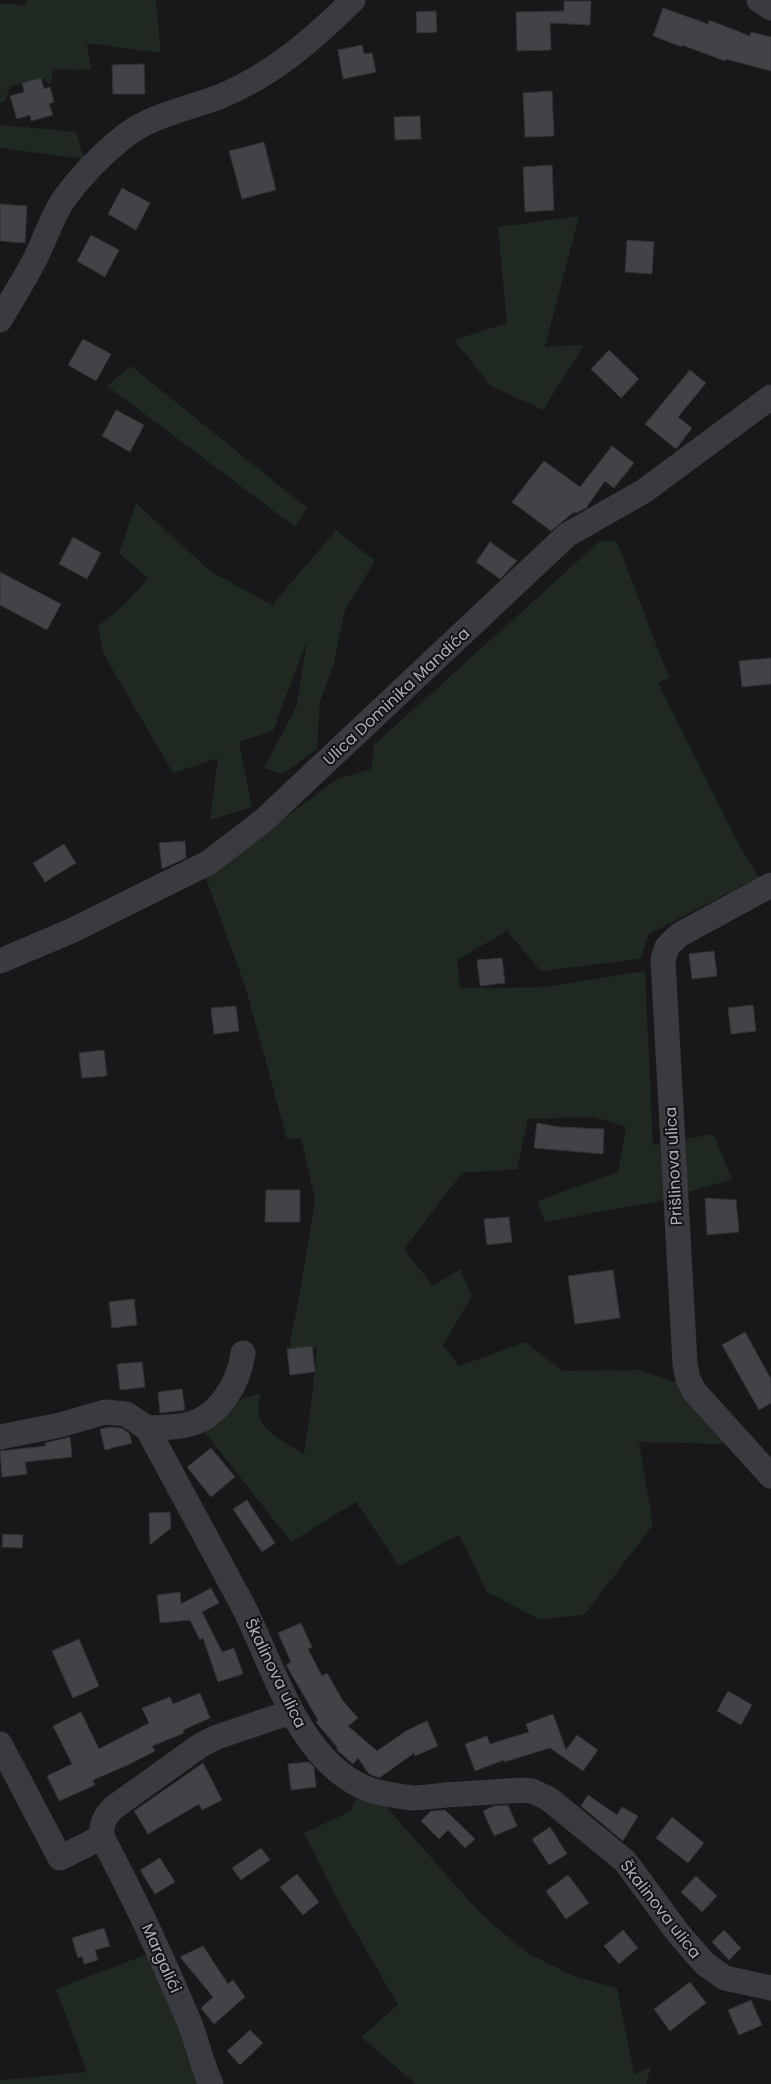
<svg xmlns="http://www.w3.org/2000/svg" width="771" height="2084" viewBox="0 0 771 2084" font-family="Poppins,sans-serif">
  <style>
    .green { fill: #1f2821 }
    .building { fill: #424347; stroke: #323236 }
    .lines { fill: none; stroke-linecap: round; stroke-linejoin: round }
    .minor { stroke: #3a3b41; stroke-width: 25 }
    .labels { text-anchor: middle; stroke-width: 4; stroke-linejoin: round; paint-order: stroke }
    .street-label { font-size: 16px; fill: #a9aeba; stroke: #131315 }
  </style>
  <rect width="100%" height="100%" fill="#18181a"/>
  <!-- green -->
  <g class="green">
    <path d="M 27,0 L 156,0 L 161,53 L 87,43 L 91,70 L 53,69 L 51,84 L 41,78 L 10,87 L 5,101 L 0,103 L 0,3 L 25,6 Z"/>
    <path d="M 0,125 L 76,132 L 84,159 L 0,148 Z"/>
    <path d="M 579,216 L 545,347 L 584,345 L 543,410 L 491,386 L 454,340 L 507,323 L 498,227 Z"/>
    <path d="M 131,366 L 307,508 L 295,527 L 107,386 Z"/>
    <path d="M 136,503 L 210,571 L 272,605 L 336,530 L 375,561 L 345,610 L 334,662 L 320,702 L 317,749 L 283,774 L 264,768 L 297,705 L 307,640 L 273,731 L 239,742 L 252,807 L 210,820 L 218,758 L 173,773 L 103,653 L 98,626 L 126,603 L 148,578 L 119,553 Z"/>
    <path d="M 600,541 L 617,542 L 669,678 L 658,683 L 739,845 L 759,877 L 649,934 L 640,959 L 541,971 L 507,931 L 457,960 L 460,988 L 546,987 L 645,971 L 653,1145 L 713,1134 L 732,1179 L 659,1201 L 545,1222 L 537,1201 L 618,1172 L 626,1127 L 594,1117 L 528,1119 L 517,1169 L 462,1173 L 404,1249 L 433,1286 L 460,1269 L 472,1296 L 443,1345 L 459,1366 L 526,1342 L 562,1371 L 640,1370 L 677,1383 L 725,1444 L 639,1442 L 653,1525 L 584,1615 L 539,1619 L 487,1592 L 459,1535 L 399,1566 L 356,1502 L 291,1542 L 200,1426 L 241,1399 L 261,1393 C 260,1398 258,1403 258,1408 C 258,1432 287,1443 304,1454 L 312,1398 L 317,1347 L 289,1348 L 300,1292 L 315,1200 L 301,1138 L 287,1139 L 246,989 L 200,862 L 225,862 L 337,779 L 371,769 L 374,745 Z"/>
    <path d="M 358,1793 L 383,1803 L 480,1913 L 526,1952 L 573,1976 L 617,1988 L 634,2074 L 651,2067 L 646,2084 L 416,2084 L 361,2037 L 398,2005 L 340,1905 L 304,1833 L 351,1811 Z"/>
    <path d="M 153,1952 L 204,2084 L 0,2084 L 0,2080 L 87,2072 L 56,1989 Z"/>
  </g>
  <!-- building -->
  <g class="building">
    <path d="M 564,1 L 591,1 L 590,25 L 550,23 L 551,50 L 517,51 L 516,12 L 564,11 Z"/>
    <path d="M 663,8 L 708,24 L 709,20 L 750,36 L 751,32 L 771,37 L 771,71 L 726,59 L 725,61 L 682,45 L 682,47 L 653,36 Z"/>
    <path d="M 436,11 L 437,32 L 417,33 L 416,12 Z"/>
    <path d="M 362,45 L 364,54 L 372,53 L 376,72 L 343,79 L 338,50 Z"/>
    <path d="M 144,64 L 145,94 L 113,94 L 112,65 Z"/>
    <path d="M 41,78 L 44,89 L 50,87 L 54,102 L 49,104 L 53,115 L 31,121 L 30,115 L 17,119 L 10,96 L 24,92 L 22,83 Z"/>
    <path d="M 552,91 L 554,136 L 525,137 L 523,93 Z"/>
    <path d="M 420,116 L 421,139 L 395,140 L 394,117 Z"/>
    <path d="M 264,142 L 276,190 L 242,199 L 229,151 Z"/>
    <path d="M 552,165 L 554,210 L 525,212 L 523,167 Z"/>
    <path d="M 122,188 L 150,203 L 136,230 L 108,214 Z"/>
    <path d="M 0,204 L 27,206 L 25,243 L 0,241 Z"/>
    <path d="M 91,235 L 119,250 L 105,277 L 77,261 Z"/>
    <path d="M 627,240 L 654,242 L 652,274 L 625,272 Z"/>
    <path d="M 83,339 L 111,354 L 96,381 L 68,365 Z"/>
    <path d="M 609,350 L 639,379 L 621,398 L 591,369 Z"/>
    <path d="M 690,370 L 706,383 L 678,417 L 692,428 L 676,449 L 645,424 Z"/>
    <path d="M 116,410 L 144,425 L 130,452 L 102,436 Z"/>
    <path d="M 612,446 L 634,463 L 614,488 L 605,481 L 586,508 L 576,513 L 574,512 L 551,531 L 512,502 L 544,461 L 580,487 Z"/>
    <path d="M 73,537 L 101,553 L 87,579 L 59,564 Z"/>
    <path d="M 490,542 L 517,561 L 500,579 L 476,562 Z"/>
    <path d="M 0,572 L 61,604 L 47,630 L 0,605 Z"/>
    <path d="M 771,658 L 771,684 L 742,687 L 739,661 Z"/>
    <path d="M 185,841 L 186,858 L 162,869 L 159,843 Z"/>
    <path d="M 64,844 L 76,863 L 45,882 L 33,863 Z"/>
    <path d="M 714,951 L 717,976 L 692,979 L 689,954 Z"/>
    <path d="M 502,958 L 505,983 L 480,986 L 477,960 Z"/>
    <path d="M 753,1005 L 756,1031 L 731,1034 L 728,1008 Z"/>
    <path d="M 236,1006 L 239,1031 L 214,1034 L 211,1008 Z"/>
    <path d="M 104,1050 L 107,1076 L 82,1078 L 79,1053 Z"/>
    <path d="M 537,1123 L 559,1127 L 604,1129 L 603,1154 L 534,1148 Z"/>
    <path d="M 266,1190 L 300,1190 L 300,1222 L 265,1222 Z"/>
    <path d="M 705,1198 L 736,1200 L 739,1232 L 707,1235 Z"/>
    <path d="M 509,1217 L 512,1242 L 487,1245 L 484,1219 Z"/>
    <path d="M 613,1270 L 620,1318 L 575,1324 L 568,1276 Z"/>
    <path d="M 134,1299 L 137,1325 L 112,1328 L 109,1302 Z"/>
    <path d="M 745,1332 L 771,1379 L 771,1403 L 759,1410 L 722,1345 Z"/>
    <path d="M 312,1346 L 315,1372 L 290,1375 L 287,1349 Z"/>
    <path d="M 142,1362 L 145,1387 L 120,1390 L 117,1364 Z"/>
    <path d="M 182,1389 L 185,1410 L 160,1413 L 158,1392 Z"/>
    <path d="M 110,1427 L 121,1428 L 129,1433 L 132,1443 L 105,1450 L 100,1429 Z"/>
    <path d="M 70,1437 L 72,1457 L 25,1462 L 27,1474 L 2,1477 L 0,1451 L 46,1446 L 45,1443 Z"/>
    <path d="M 211,1448 L 235,1477 L 211,1497 L 187,1467 Z"/>
    <path d="M 247,1500 L 275,1543 L 262,1552 L 233,1509 Z"/>
    <path d="M 170,1512 L 171,1528 L 150,1545 L 149,1513 Z"/>
    <path d="M 3,1534 L 23,1535 L 22,1548 L 2,1547 Z"/>
    <path d="M 211,1588 L 219,1603 L 202,1612 L 222,1652 L 234,1648 L 243,1674 L 218,1682 L 203,1638 L 200,1640 L 190,1620 L 160,1623 L 157,1595 L 180,1592 L 181,1604 Z"/>
    <path d="M 301,1623 L 312,1647 L 308,1649 L 322,1676 L 327,1673 L 343,1701 L 358,1718 L 348,1726 L 377,1751 L 406,1731 L 427,1721 L 438,1746 L 415,1756 L 414,1753 L 379,1778 L 369,1774 L 358,1758 L 353,1764 L 337,1750 L 337,1747 L 316,1722 L 318,1720 L 286,1665 L 291,1662 L 278,1633 Z"/>
    <path d="M 79,1639 L 99,1686 L 73,1698 L 52,1651 Z"/>
    <path d="M 728,1691 L 752,1705 L 741,1725 L 717,1711 Z"/>
    <path d="M 200,1693 L 210,1718 L 183,1730 L 184,1733 L 152,1746 L 155,1751 L 128,1765 L 93,1780 L 95,1785 L 59,1801 L 47,1776 L 72,1764 L 53,1726 L 81,1712 L 99,1749 L 149,1723 L 142,1708 L 170,1697 L 173,1704 Z"/>
    <path d="M 553,1714 L 566,1750 L 577,1735 L 598,1750 L 583,1771 L 550,1748 L 504,1762 L 504,1760 L 475,1771 L 465,1744 L 487,1736 L 490,1744 L 529,1732 L 526,1724 Z"/>
    <path d="M 309,1762 L 314,1767 L 316,1787 L 291,1790 L 288,1764 Z"/>
    <path d="M 203,1763 L 222,1800 L 202,1810 L 199,1804 L 148,1834 L 134,1811 Z"/>
    <path d="M 588,1795 L 617,1815 L 622,1807 L 638,1816 L 623,1841 L 581,1806 Z"/>
    <path d="M 508,1805 L 517,1826 L 494,1836 L 483,1811 L 494,1806 Z"/>
    <path d="M 445,1810 L 475,1839 L 465,1848 L 448,1830 L 439,1839 L 421,1821 L 431,1811 Z"/>
    <path d="M 672,1817 L 704,1843 L 688,1863 L 656,1838 Z"/>
    <path d="M 550,1827 L 567,1854 L 549,1865 L 532,1839 Z"/>
    <path d="M 261,1848 L 270,1860 L 241,1880 L 232,1868 Z"/>
    <path d="M 160,1858 L 175,1882 L 155,1894 L 140,1870 Z"/>
    <path d="M 297,1874 L 319,1902 L 303,1915 L 280,1887 Z"/>
    <path d="M 568,1875 L 589,1903 L 566,1919 L 546,1891 Z"/>
    <path d="M 696,1876 L 717,1896 L 702,1912 L 681,1892 Z"/>
    <path d="M 104,1928 L 110,1946 L 95,1950 L 98,1960 L 84,1964 L 82,1956 L 78,1958 L 72,1938 Z"/>
    <path d="M 623,1930 L 638,1948 L 619,1964 L 604,1946 Z"/>
    <path d="M 724,1930 L 741,1948 L 729,1960 L 712,1942 Z"/>
    <path d="M 203,1946 L 228,1984 L 233,1980 L 245,1997 L 214,2024 L 201,2008 L 213,1997 L 180,1957 Z"/>
    <path d="M 690,1982 L 706,2003 L 670,2031 L 654,2009 Z"/>
    <path d="M 751,2000 L 762,2025 L 739,2035 L 728,2010 Z"/>
    <path d="M 250,2030 L 263,2043 L 240,2065 L 227,2051 Z"/>
  </g>
  <g class="lines">
    <!-- minor -->
    <g class="minor">
      <path d="M 759,0 L 771,8"/>
      <path d="M 0,320 C 11,300 24,281 34,261 C 45,240 51,218 64,199 C 80,177 100,156 121,139 C 148,116 187,109 219,97 C 271,76 314,39 353,0"/>
      <path d="M 771,885 L 679,935 L 667,947 L 663,960 L 685,1364 L 688,1379 L 694,1391 L 771,1476"/>
      <path d="M 0,961 L 71,931 L 208,863 L 264,820 L 567,535 L 644,491 L 771,397"/>
      <path d="M 147,1428 C 159,1427 174,1428 186,1425 C 219,1418 239,1383 243,1353"/>
      <path d="M 0,1437 L 60,1425 L 105,1412 L 126,1414 L 147,1428 L 241,1602 C 272,1661 294,1750 357,1784 C 372,1793 395,1796 412,1798 C 423,1798 435,1796 446,1795 C 471,1793 496,1792 522,1790 L 532,1791 L 549,1799 L 625,1861 L 678,1933 L 705,1964 L 725,1978 L 771,1988"/>
      <path d="M 0,1744 L 60,1858 L 102,1837"/>
      <path d="M 211,2084 C 201,2063 197,2040 188,2019 C 162,1957 134,1897 102,1837 C 101,1824 104,1818 113,1808 L 201,1745 L 217,1737 L 291,1712"/>
    </g>
  </g>
  <g class="labels">
    <!-- street labels -->
    <g class="street-label">
      <text transform="translate(396 696) rotate(-43)" y="6">Ulica Dominika Mandića</text>
      <text transform="translate(673 1166) rotate(-93)" y="6">Prišlinova ulica</text>
      <text transform="translate(276 1673) rotate(64)" y="6">Škalinova ulica</text>
      <text transform="translate(661 1909) rotate(52)" y="6">Škalinova ulica</text>
      <text transform="translate(162 1958) rotate(66)" y="6">Margalići</text>
    </g>
  </g>
</svg>
